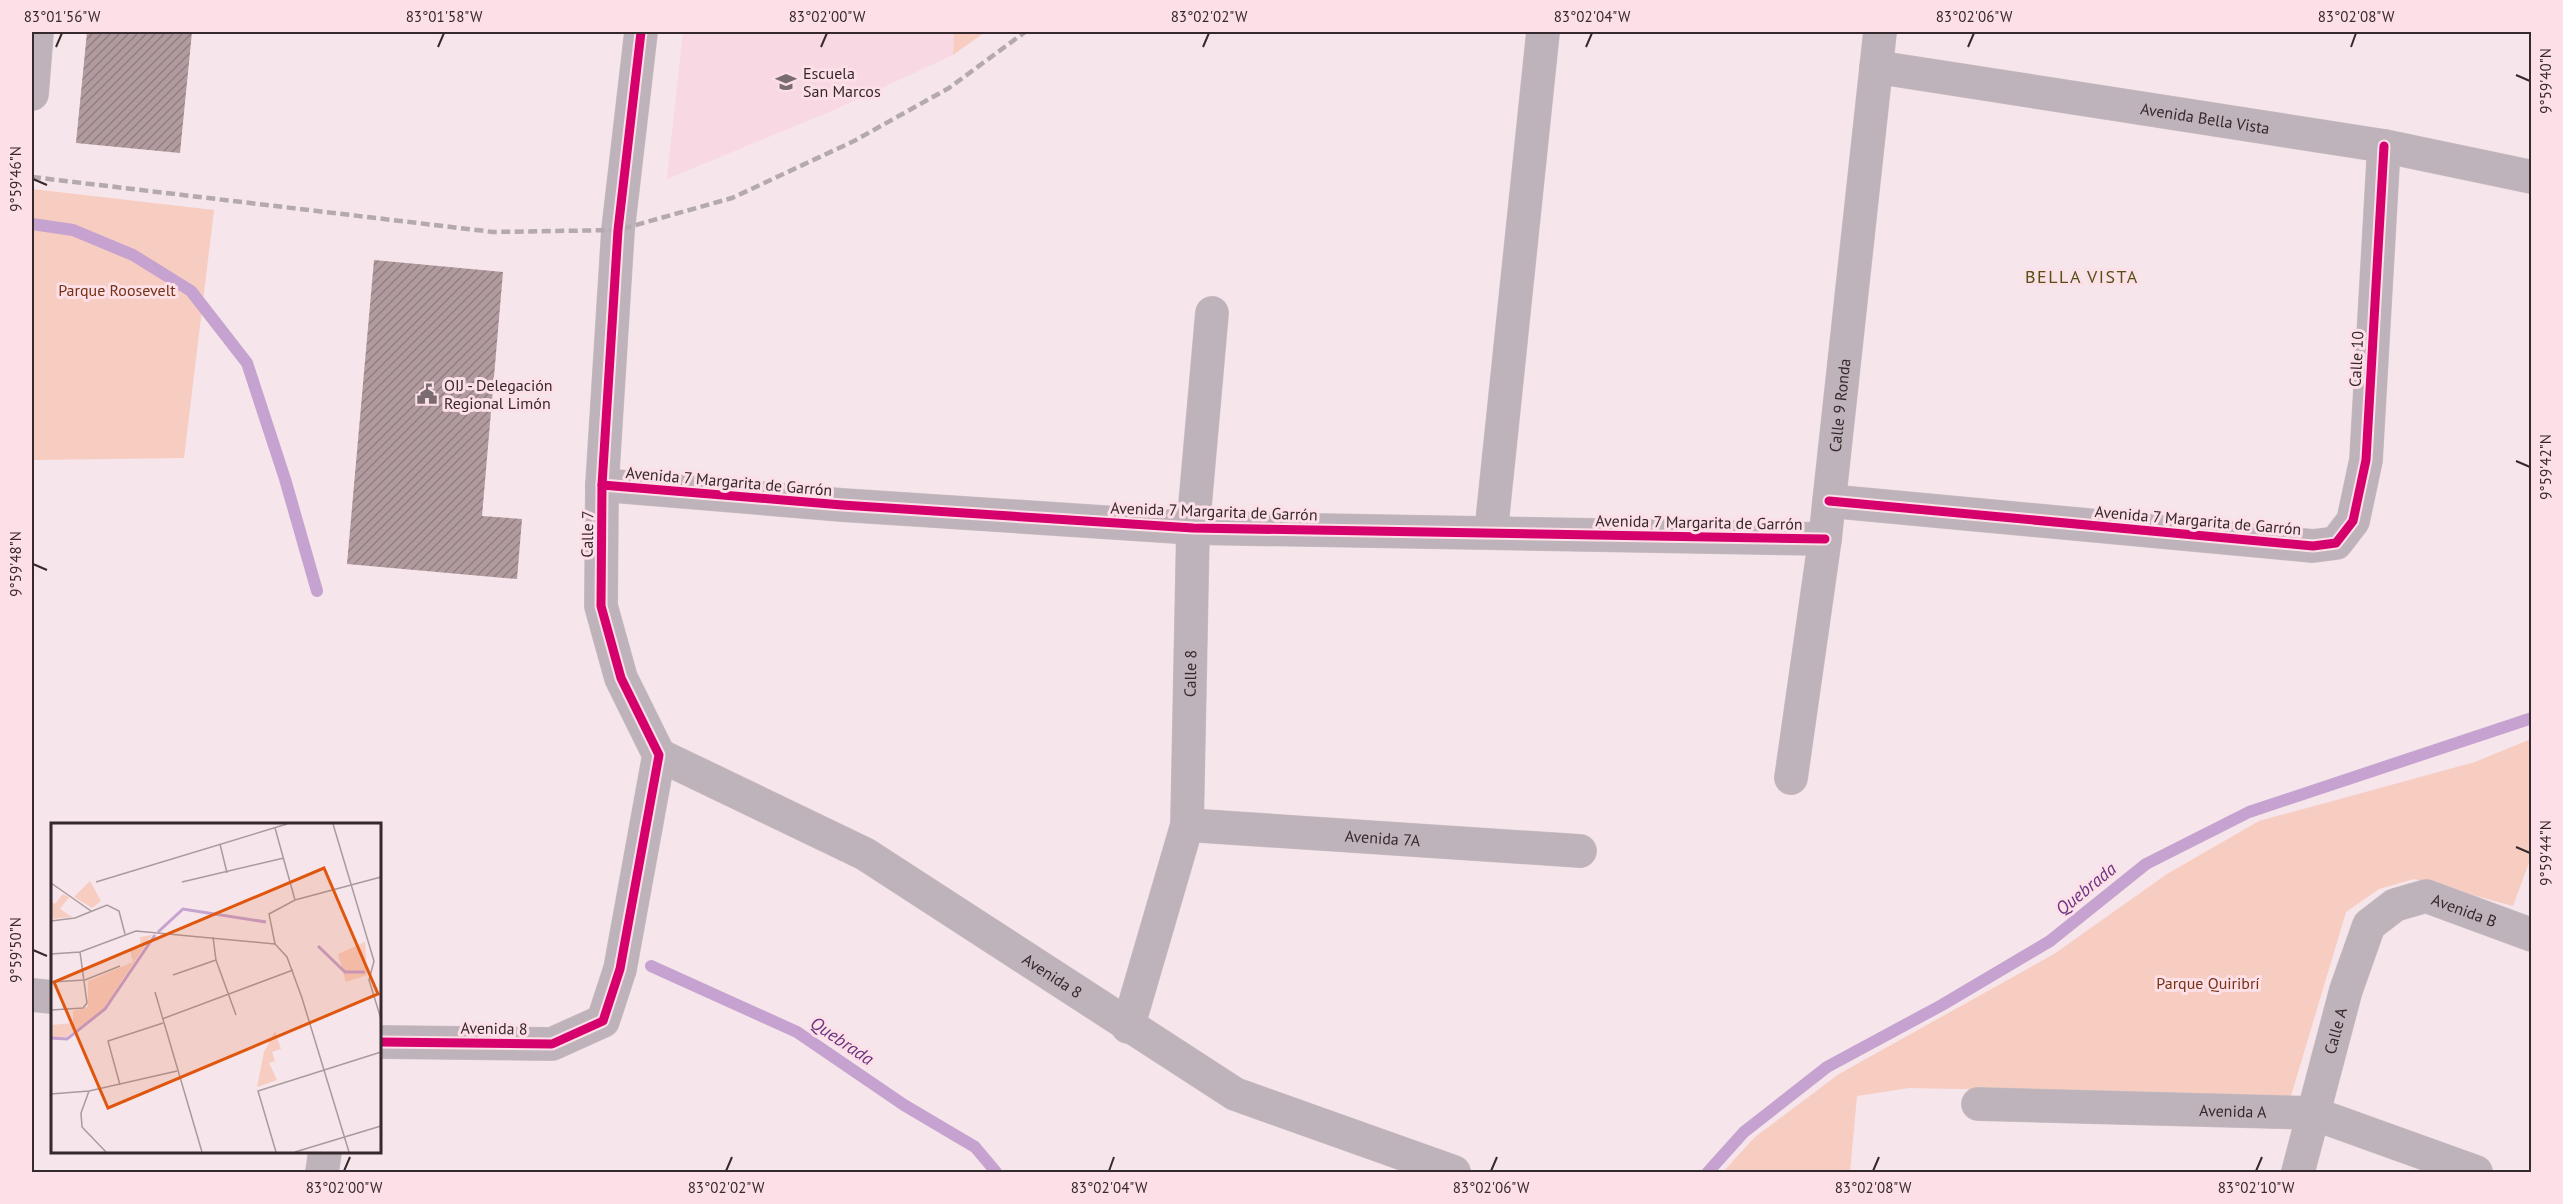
<svg xmlns="http://www.w3.org/2000/svg" width="2563" height="1204" viewBox="0 0 2563 1204" font-family="'PT Sans',sans-serif">
  <style>
    .built { fill: #f8d8e2 }
    .green { fill: #f7ccc1 }
    .lines { fill: none; stroke-linecap: round; stroke-linejoin: round }
    .stream { stroke: #c5a2cf; stroke-width: 12 }
    .building { fill: url(#building-hatch) }
    .minor-casing { stroke: #cec1c5; stroke-width: 34 }
    .minor { stroke: #beb3ba; stroke-width: 33 }
    .rail { stroke: #b4a9ae; stroke-width: 4.5; stroke-dasharray: 9 4.5; stroke-linecap: butt }
    .cycleway-casing { stroke: #fcdfe7; stroke-width: 13 }
    .cycleway { stroke: #d6006c; stroke-width: 9 }
    .ticks { fill: none; stroke: #36292d; stroke-width: 2 }
    .labels { text-anchor: middle; stroke-width: 6; stroke-linejoin: round; paint-order: stroke }
    .poi-label { font-size: 16px; fill: #36292d; stroke: #fcdfe7; text-anchor: start }
    .street-label { font-size: 16px; fill: #36292d; stroke: #fcdfe7 }
    .park-label { font-size: 16px; fill: #763113; stroke: #fcdfe7 }
    .neighbourhood-label { font-size: 18px; letter-spacing: 1.5px; fill: #535113; stroke: #fcdfe7 }
    .water-label { font-size: 18px; font-style: italic; fill: #6a3481; stroke: #fcdfe7 }
    .inset-river { fill: none; stroke: #c5a2cf; stroke-width: 3 }
    .inset-road { fill: none; stroke: #a99a9e; stroke-width: 1.5 }
    .view { fill: #df570e; fill-opacity: 0.15; stroke: #df570e; stroke-width: 3 }
    .inset-edge { fill: none; stroke: #36292d; stroke-width: 3 }
    .neatline { fill: none; stroke: #36292d; stroke-width: 2 }
    .ticks-label { font-size: 15px; text-anchor: middle; fill: #36292d }
  </style>
  <defs>
    <pattern id="building-hatch" width="6" height="6" patternUnits="userSpaceOnUse" patternTransform="scale(1.5)"><rect width="6" height="6" fill="#b29b9e"/><path d="M-1 1l2-2M0 6l6-6M5 7l2-2" fill="none" stroke="#927e81"/></pattern>
  </defs>
  <rect width="100%" height="100%" fill="#f6e5ea"/>
  <!-- built -->
  <path class="built" d="M 683,32 L 954,32 L 953,55 L 836,109 L 667,179 Z"/>
  <!-- green -->
  <g class="green">
    <path d="M 954,32 L 985,32 L 953,55 Z"/>
    <path d="M 32,189 L 214,210 L 184,458 L 32,460 Z"/>
    <path d="M 2531,739 L 2531,857 L 2513,906 L 2414,879 L 2379,889 L 2346,912 L 2291,1096 L 1909,1088 L 1857,1096 L 1850,1172 L 1723,1172 L 1755,1137 L 1839,1074 L 2054,954 L 2167,874 L 2259,821 L 2475,762 Z"/>
  </g>
  <g class="lines">
    <!-- stream -->
    <g class="stream">
      <path d="M 32,224 L 73,230 L 133,255 L 191,291 L 247,363 L 285,479 L 317,591"/>
      <path d="M 651,966 L 797,1032 L 904,1105 L 975,1147 L 996,1172"/>
      <path d="M 1708,1172 L 1744,1132 L 1827,1067 L 1942,1005 L 2050,941 L 2146,864 L 2249,812 L 2532,718"/>
    </g>
  </g>
  <!-- building -->
  <g class="building">
    <path d="M 87,32 L 192,32 L 180,153 L 76,143 Z"/>
    <path d="M 374,260 L 503,272 L 482,516 L 522,519 L 517,579 L 347,564 Z"/>
  </g>
  <g class="lines">
    <!-- minor casing -->
    <g class="minor-casing">
      <g id="minor">
        <path id="s1" d="M 1876,67 L 2384,146 L 2532,177"/>
        <path d="M 32,94 L 37,32"/>
        <path d="M 602,485 L 842,505 L 1193,528 L 1825,539"/>
        <path d="M 1829,501 L 2313,546 L 2336,543 L 2353,521 L 2366,460 L 2384,146"/>
        <path d="M 1491,532 L 1543,32"/>
        <path id="s2" d="M 659,755 L 865,854 L 1235,1094 L 1454,1172"/>
        <path id="s3" d="M 1791,778 L 1825,539 L 1880,32"/>
        <path id="s4" d="M 1187,825 L 1580,851"/>
        <path d="M 32,995 L 52,997"/>
        <path id="s5" d="M 1128,1027 L 1187,825 L 1193,528 L 1212,313"/>
        <path d="M 380,1042 L 552,1044 L 603,1021 L 620,969 L 659,755 L 621,678 L 601,606 L 602,485 L 618,230 L 641,32"/>
        <path id="s6" d="M 1978,1104 L 2312,1113 L 2476,1172"/>
        <path d="M 322,1172 L 325,1152"/>
        <path id="s7" d="M 2298,1172 L 2346,990 L 2369,925 L 2395,905 L 2426,896 L 2532,935"/>
      </g>
    </g>
    <!-- minor -->
    <use href="#minor" class="minor"/>
    <!-- rail -->
    <path class="rail" d="M 32,177 L 493,232 L 618,230 L 732,198 L 854,141 L 949,88 L 1025,32"/>
    <!-- cycleway casing -->
    <g class="cycleway-casing">
      <g id="cycleway">
        <path d="M 602,485 L 842,505 L 1193,528 L 1825,539"/>
        <path d="M 1829,501 L 2313,546 L 2336,543 L 2353,521 L 2366,460 L 2384,146"/>
        <path d="M 380,1042 L 552,1044 L 603,1021 L 620,969 L 659,755 L 621,678 L 601,606 L 602,485 L 618,230 L 641,32"/>
      </g>
    </g>
    <!-- cycleway -->
    <use href="#cycleway" class="cycleway"/>
  </g>
  <!-- ticks -->
  <path class="ticks" d="M 56,47 L 62,33M 438,47 L 444,33M 821,47 L 827,33M 1203,47 L 1209,33M 1586,47 L 1592,33M 1968,47 L 1974,33M 2351,47 L 2356,33M 2516,75 L 2530,81M 33,179 L 47,185M 2516,461 L 2530,467M 33,564 L 47,570M 2516,847 L 2530,853M 33,950 L 47,956M 344,1171 L 350,1157M 726,1171 L 732,1157M 1109,1171 L 1114,1157M 1491,1171 L 1497,1157M 1873,1171 L 1879,1157M 2256,1171 L 2262,1157"/>
  <!-- icons -->
  <defs>
    <g id="school-bare" transform="scale(1.62)"><path d="M0-5L7-2L0 1L-7-2ZM-4 1L0 2.5L4 1V4Q0 6-4 4Z" fill="#796b6f" stroke="#fcdfe7" stroke-width="2.5" paint-order="stroke"/></g>
    <g id="civic-bare" transform="scale(1.62)"><path d="M-.6-6.5H3V-4.5H.6V-3L4-1V1h2V6H-6V1h2V-1L-.6-3ZM-1.2 2.5V6h2.4V2.5Z" fill="#796b6f" stroke="#fcdfe7" stroke-width="2.5" paint-order="stroke"/></g>
  </defs>
  <g fill-rule="evenodd">
    <use href="#school-bare" x="786" y="82"/>
    <use href="#civic-bare" x="427" y="394"/>
  </g>
  <g class="labels">
    <!-- poi labels -->
    <g class="poi-label">
      <text x="803" y="79">Escuela<tspan x="803" dy="18">San Marcos</tspan></text>
      <text x="444" y="391">OIJ - Delegación<tspan x="444" dy="18">Regional Limón</tspan></text>
    </g>
    <!-- street labels -->
    <g class="street-label">
      <text dy="6" stroke="none"><textPath href="#s1" startOffset="333">Avenida Bella Vista</textPath></text>
      <text transform="translate(2356 359) rotate(-87)" y="6">Calle 10</text>
      <text dy="6" stroke="none"><textPath href="#s3" startOffset="376">Calle 9 Ronda</textPath></text>
      <text transform="translate(729 481) rotate(5)" y="6">Avenida 7 Margarita de Garrón</text>
      <text transform="translate(1214 511) rotate(2)" y="6">Avenida 7 Margarita de Garrón</text>
      <text transform="translate(2198 520) rotate(5)" y="6">Avenida 7 Margarita de Garrón</text>
      <text transform="translate(1699 522) rotate(1)" y="6">Avenida 7 Margarita de Garrón</text>
      <text transform="translate(587 534) rotate(-89)" y="6">Calle 7</text>
      <text dy="6" stroke="none"><textPath href="#s5" startOffset="362">Calle 8</textPath></text>
      <text dy="6" stroke="none"><textPath href="#s4" startOffset="196">Avenida 7A</textPath></text>
      <text dy="6" stroke="none"><textPath href="#s7" startOffset="363">Avenida B</textPath></text>
      <text dy="6" stroke="none"><textPath href="#s2" startOffset="452">Avenida 8</textPath></text>
      <text transform="translate(494 1028) rotate(1)" y="6">Avenida 8</text>
      <text dy="6" stroke="none"><textPath href="#s7" startOffset="146">Calle A</textPath></text>
      <text dy="6" stroke="none"><textPath href="#s6" startOffset="255">Avenida A</textPath></text>
    </g>
    <!-- park labels -->
    <g class="park-label">
      <text x="117" y="296">Parque Roosevelt</text>
      <text x="2208" y="989">Parque Quiribrí</text>
    </g>
    <!-- neighbourhood labels -->
    <g class="neighbourhood-label">
      <text x="2082" y="283">BELLA VISTA</text>
    </g>
    <!-- water labels -->
    <g class="water-label">
      <text transform="translate(2086 889) rotate(-39)" y="6">Quebrada</text>
      <text transform="translate(842 1041) rotate(34)" y="6">Quebrada</text>
    </g>
  </g>
  <!-- overview -->
  <g transform="translate(51 823)">
    <rect width="330" height="330" fill="#f6e5ea"/>
    <path d="M 39,58 L 50,78 L 41,85 L 23,74 ZM 12,71 L 18,74 L 9,86 L 21,94 L 0,96 L 0,78 L 4,81 ZM 101,112 L 52,186 L 15,214 L 0,214 L 0,202 L 22,200 L 22,188 L 37,184 L 37,158 L 82,139 L 79,128 L 90,125 L 89,114 ZM 314,119 L 316,152 L 295,159 L 287,131 ZM 224,208 L 230,226 L 221,229 L 224,238 L 218,240 L 226,257 L 206,264 L 213,229 Z" fill="#f7ccc1"/>
    <path class="inset-river" d="M 107,109 L 132,86 L 215,99M 267,123 L 294,149 L 314,149M 0,215 L 16,216 L 54,186 L 104,112"/>
    <path class="inset-road" d="M 282,1 L 323,138 L 318,157 L 330,196M 224,5 L 244,77M 169,21 L 176,50M 45,59 L 236,1M 131,59 L 233,35M 0,60 L 40,88M 0,98 L 24,95 L 56,82 L 68,88 L 74,111M 162,114 L 165,137 L 185,192M 0,131 L 29,129 L 85,108 L 224,121M 122,152 L 165,137M 0,159 L 34,157 L 69,143M 104,169 L 151,329M 0,187 L 32,185 L 36,180 L 29,129M 111,196 L 242,147M 69,262 L 57,218 L 112,200M 38,268 L 30,290 L 31,304 L 55,329M 0,271 L 38,268 L 126,248M 225,329 L 207,268 L 330,229M 244,329 L 330,303M 298,329 L 251,175 L 236,134 L 224,121 L 218,91 L 244,77 L 330,54"/>
    <path class="view" d="M 273,45 L 327,171 L 57,285 L 3,159 Z"/>
    <rect width="330" height="330" class="inset-edge"/>
  </g>
  <!-- border -->
  <rect width="2563" height="1204" fill="none" stroke="#fcdfe7" stroke-width="66"/>
  <rect x="33" y="33" width="2497" height="1138" class="neatline"/>
  <g class="ticks-label">
    <text x="62" y="22">83°01'56"W</text>
    <text x="444" y="22">83°01'58"W</text>
    <text x="827" y="22">83°02'00"W</text>
    <text x="1209" y="22">83°02'02"W</text>
    <text x="1592" y="22">83°02'04"W</text>
    <text x="1974" y="22">83°02'06"W</text>
    <text x="2356" y="22">83°02'08"W</text>
    <text transform="translate(2546 81) rotate(-90)" y="5">9°59'40"N</text>
    <text transform="translate(16 179) rotate(-90)" y="5">9°59'46"N</text>
    <text transform="translate(2546 467) rotate(-90)" y="5">9°59'42"N</text>
    <text transform="translate(16 564) rotate(-90)" y="5">9°59'48"N</text>
    <text transform="translate(2546 853) rotate(-90)" y="5">9°59'44"N</text>
    <text transform="translate(16 950) rotate(-90)" y="5">9°59'50"N</text>
    <text x="344" y="1193">83°02'00"W</text>
    <text x="726" y="1193">83°02'02"W</text>
    <text x="1109" y="1193">83°02'04"W</text>
    <text x="1491" y="1193">83°02'06"W</text>
    <text x="1873" y="1193">83°02'08"W</text>
    <text x="2256" y="1193">83°02'10"W</text>
  </g>
</svg>
